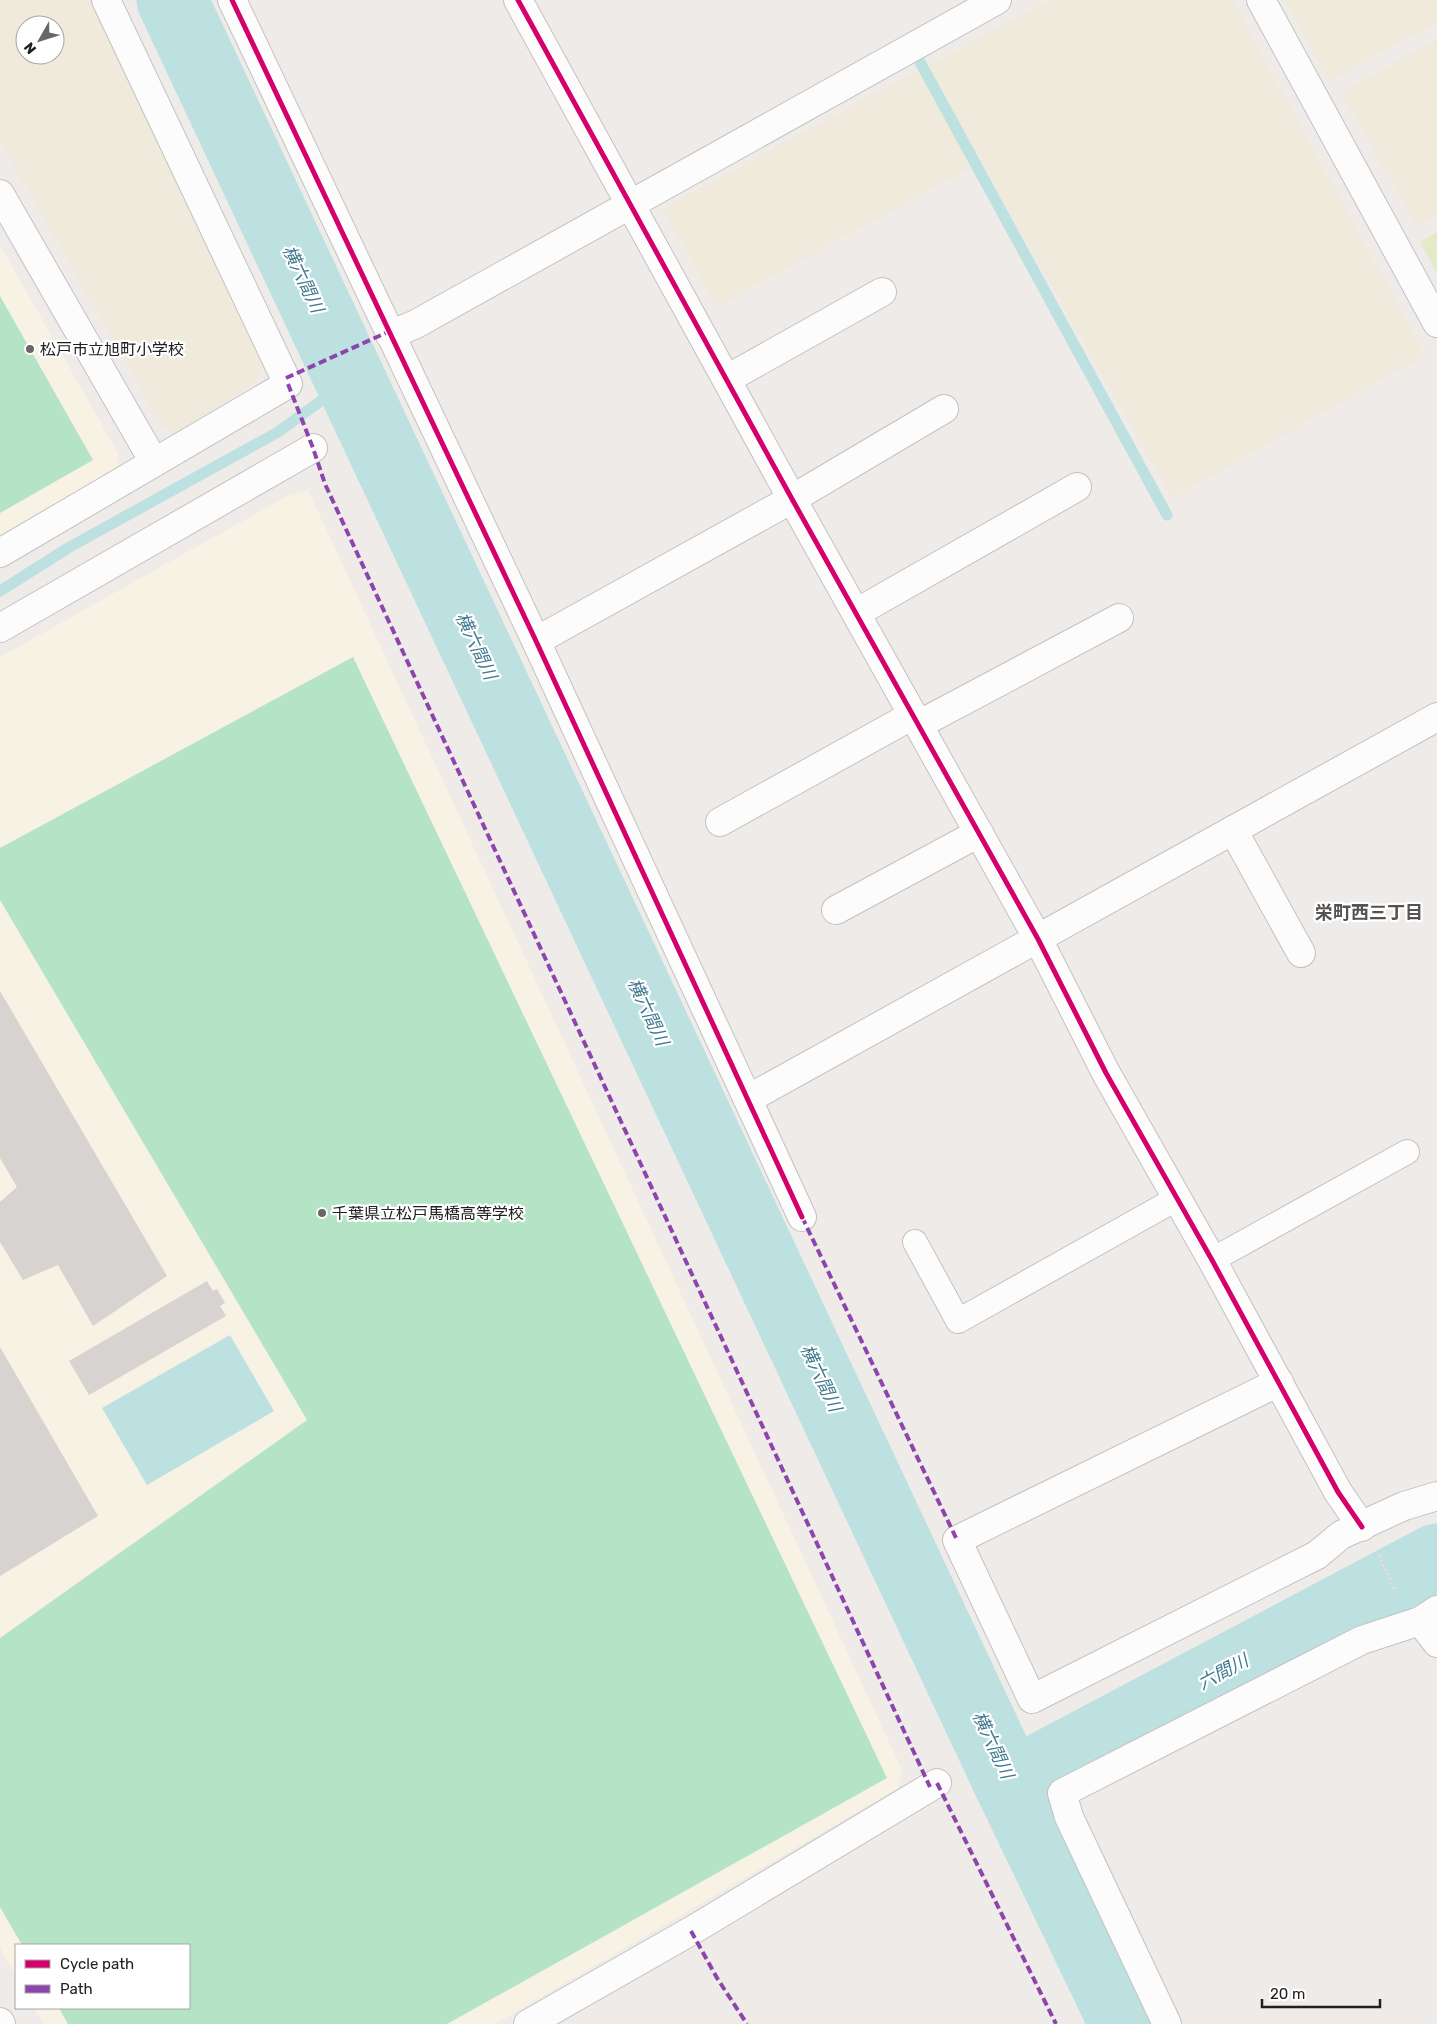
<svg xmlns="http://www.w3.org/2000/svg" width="1437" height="2024" viewBox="0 0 1437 2024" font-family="Rubik,'Noto Sans JP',sans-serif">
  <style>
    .education { fill: #f7f2e4 }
    .farmland { fill: #efeadb; fill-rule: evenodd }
    .grass { fill: #e2eac7 }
    .pitch { fill: #b4e4c5 }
    .water { fill: #bce1e0 }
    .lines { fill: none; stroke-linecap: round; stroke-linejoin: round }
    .stream { stroke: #bce1e0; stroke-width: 11 }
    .river { stroke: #bce1e0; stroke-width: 71 }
    .building { fill: #d6d3d1 }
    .service-casing { stroke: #c4c2c1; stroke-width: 26 }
    .minor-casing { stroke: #c4c2c1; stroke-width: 30 }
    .tertiary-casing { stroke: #c4c2c1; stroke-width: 30 }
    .path { stroke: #ebdadb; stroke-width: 3; stroke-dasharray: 2.5 2.5; stroke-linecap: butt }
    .service { stroke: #fcfcfc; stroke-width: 24 }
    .minor { stroke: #fcfcfc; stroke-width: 28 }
    .tertiary { stroke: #fcfcfc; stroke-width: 28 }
    .quiet { stroke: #8e44ad; stroke-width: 4; stroke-dasharray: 8 4; stroke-linecap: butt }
    .cycleway-casing { stroke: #fff; stroke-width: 8 }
    .cycleway { stroke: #d6006c; stroke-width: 5 }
    .poi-dot { fill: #686766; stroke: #fff; stroke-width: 2 }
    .labels { text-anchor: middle; stroke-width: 4.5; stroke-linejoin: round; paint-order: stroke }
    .poi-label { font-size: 16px; fill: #202020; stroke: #fff; text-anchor: start }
    .water-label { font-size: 18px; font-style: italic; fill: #407990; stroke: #fff }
    .neighbourhood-label { font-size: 18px; font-weight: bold; fill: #535353; stroke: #fff }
  </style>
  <rect width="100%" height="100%" fill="#eeebe8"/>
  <!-- education -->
  <g class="education">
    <path d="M 0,245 L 118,453 L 118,470 L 0,537 Z"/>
    <path d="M 308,490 L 902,1770 L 898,1788 L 495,2024 L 44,2024 L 34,2008 L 189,2008 L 189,1945 L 16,1945 L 16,1976 L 0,1948 L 0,657 L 289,495 Z"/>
  </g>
  <!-- farmland -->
  <g class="farmland">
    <path d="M 0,0 L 90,0 L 267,363 L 253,385 L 173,434 L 162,426 L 0,141 ZM 25,25 L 55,25 L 55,55 L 25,55 Z"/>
    <path d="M 1050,0 L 1232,0 L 1425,355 L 1172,498 L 981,162 L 716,307 L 663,208 Z"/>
    <path d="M 1284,0 L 1437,0 L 1437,23 L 1329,80 Z"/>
    <path d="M 1437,40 L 1437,215 L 1417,226 L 1341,92 Z"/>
  </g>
  <!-- grass -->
  <path class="grass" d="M 1437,232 L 1437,273 L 1420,242 Z"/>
  <!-- pitch -->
  <g class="pitch">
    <path d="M 0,296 L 93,460 L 0,513 Z"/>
    <path d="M 353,657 L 887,1778 L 447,2024 L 68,2024 L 59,2008 L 189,2008 L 189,1945 L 22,1945 L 0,1907 L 0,1638 L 307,1420 L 0,900 L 0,848 Z"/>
  </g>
  <!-- water -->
  <path class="water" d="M 230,1335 L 274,1411 L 147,1485 L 102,1408 Z"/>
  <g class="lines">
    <!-- stream -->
    <g class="stream">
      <path d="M 920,62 L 1167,515"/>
      <path d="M 0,591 L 68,548 L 278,432 L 350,380"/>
    </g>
    <!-- river -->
    <g class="river">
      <path d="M 172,0 L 1010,1785 L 1125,2024"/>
      <path d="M 1010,1785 L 1437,1559"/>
    </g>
  </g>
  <!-- building -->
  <g class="building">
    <path d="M 0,991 L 167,1276 L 93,1326 L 58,1265 L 23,1280 L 0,1242 L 0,1202 L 17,1187 L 0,1158 Z"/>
    <path d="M 207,1281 L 213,1291 L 217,1289 L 225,1303 L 220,1306 L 226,1316 L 89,1395 L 69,1361 Z"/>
    <path d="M 0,1347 L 98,1516 L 0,1576 Z"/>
  </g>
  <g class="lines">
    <!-- service casing -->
    <g class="service-casing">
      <g id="service">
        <path d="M 915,1242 L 958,1321 L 1176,1199"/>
        <path d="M 1212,1260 L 1407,1152"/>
      </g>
    </g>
    <!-- minor casing -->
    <g class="minor-casing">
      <g id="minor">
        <path d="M 232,0 L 536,641 L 802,1217"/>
        <path d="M 518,0 L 792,499 L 1038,939 L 1106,1073 L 1212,1260 L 1338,1492 L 1362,1527"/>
        <path d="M 1261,0 L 1437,323"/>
        <path d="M 0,194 L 154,462"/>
        <path d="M 390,335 L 416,324 L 997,0"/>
        <path d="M 727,379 L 882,292"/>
        <path d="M 0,553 L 288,384 L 106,0"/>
        <path d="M 856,613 L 1077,487"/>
        <path d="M 0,628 L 313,448"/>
        <path d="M 536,641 L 792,499 L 944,409"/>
        <path d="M 918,725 L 1119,618"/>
        <path d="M 720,822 L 913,715"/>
        <path d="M 1233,830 L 1301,953"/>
        <path d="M 836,910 L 979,833"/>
        <path d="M 748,1099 L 1437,717"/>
        <path d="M 1279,1382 L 957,1540 L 1032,1699 L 1317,1555 L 1341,1535 L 1404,1506 L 1437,1496"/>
        <path d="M 1420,1621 L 1437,1643"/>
        <path d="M 528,2024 L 691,1931 L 937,1783"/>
        <path d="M 1167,2024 L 1069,1817 L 1062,1793 L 1362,1640 L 1420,1621 L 1437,1610"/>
      </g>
    </g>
    <!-- tertiary casing -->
    <g class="tertiary-casing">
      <path id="tertiary" d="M 0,2022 L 1,2024"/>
    </g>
    <!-- path -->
    <path class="path" d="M 1379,1555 L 1396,1593"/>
    <!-- service -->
    <use href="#service" class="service"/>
    <!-- minor -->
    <use href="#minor" class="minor"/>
    <!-- tertiary -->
    <use href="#tertiary" class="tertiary"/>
    <!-- quiet -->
    <g class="quiet">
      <path d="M 286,378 L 388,332"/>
      <path d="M 288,384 L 313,448 L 325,484 L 930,1787"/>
      <path d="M 802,1217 L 957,1540"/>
      <path d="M 937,1783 L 1056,2024"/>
      <path d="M 691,1931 L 717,1978 L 747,2024"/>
    </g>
    <!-- cycleway casing -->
    <g class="cycleway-casing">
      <g id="cycleway">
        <path d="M 232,0 L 536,641 L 802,1217"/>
        <path d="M 518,0 L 792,499 L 1038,939 L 1106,1073 L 1212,1260 L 1338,1492 L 1362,1527"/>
      </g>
    </g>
    <!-- cycleway -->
    <use href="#cycleway" class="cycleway"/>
  </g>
  <!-- markers -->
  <g class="poi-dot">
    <circle cx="30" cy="349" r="5"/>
    <circle cx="322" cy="1213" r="5"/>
  </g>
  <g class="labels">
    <!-- poi labels -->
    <g class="poi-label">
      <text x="40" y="355">松戸市立旭町小学校</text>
      <text x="332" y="1219">千葉県立松戸馬橋高等学校</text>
    </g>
    <!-- water labels -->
    <g class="water-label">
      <text transform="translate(303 279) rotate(65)" y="6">横六間川</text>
      <text transform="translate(476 646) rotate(65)" y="6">横六間川</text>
      <text transform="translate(648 1012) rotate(65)" y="6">横六間川</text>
      <text transform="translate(821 1378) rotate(65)" y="6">横六間川</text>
      <text transform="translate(1223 1672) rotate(-28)" y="6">六間川</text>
      <text transform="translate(993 1745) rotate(65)" y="6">横六間川</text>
    </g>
    <!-- neighbourhood labels -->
    <g class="neighbourhood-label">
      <text x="1369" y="919">栄町西三丁目</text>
    </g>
  </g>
  <!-- legend -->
  <rect x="15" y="1944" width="175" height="65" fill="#ffffff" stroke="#a6a6a6"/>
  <rect x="25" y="1960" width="25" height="8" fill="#d6006c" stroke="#a6a6a6"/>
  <text x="60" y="1969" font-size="15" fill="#202020">Cycle path</text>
  <rect x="25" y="1985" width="25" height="8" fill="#8e44ad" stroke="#a6a6a6"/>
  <text x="60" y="1994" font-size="15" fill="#202020">Path</text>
  <!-- north arrow -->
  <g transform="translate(40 40) rotate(231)"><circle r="24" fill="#ffffff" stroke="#a6a6a6"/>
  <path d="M0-4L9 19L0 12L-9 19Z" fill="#686766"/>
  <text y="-8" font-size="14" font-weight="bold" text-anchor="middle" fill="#202020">N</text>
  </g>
  <!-- scale -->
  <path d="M1262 1999v8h118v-8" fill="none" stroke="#202020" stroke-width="2.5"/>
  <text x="1270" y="1999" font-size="15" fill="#202020" stroke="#ffffff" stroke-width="4" paint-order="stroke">20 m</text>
</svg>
